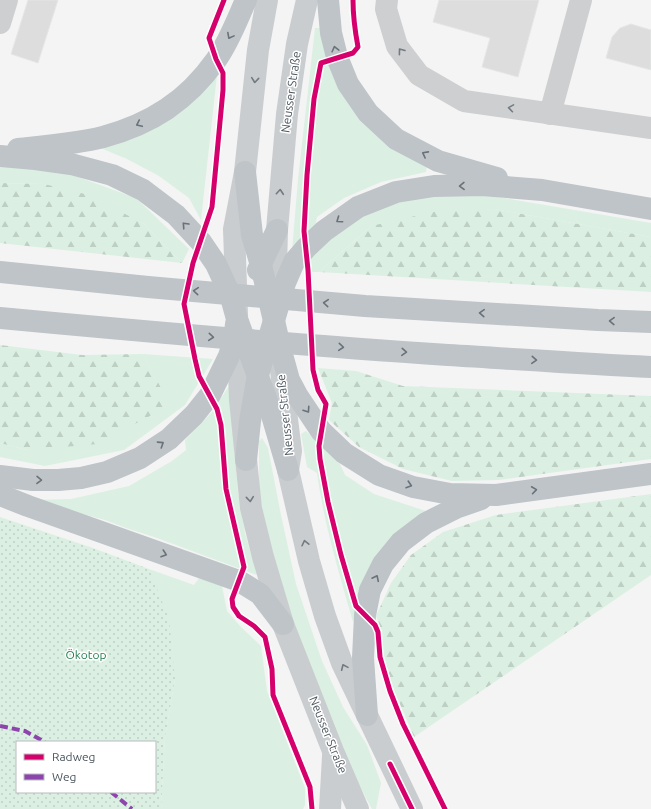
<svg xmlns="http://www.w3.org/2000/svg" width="651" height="809" viewBox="0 0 651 809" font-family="Ubuntu,sans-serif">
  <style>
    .green { fill: #dbf0e2 }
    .forest { fill: url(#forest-firs) }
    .park { fill: url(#park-dots); fill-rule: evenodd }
    .building { fill: #ddddde; stroke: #e5e6e6 }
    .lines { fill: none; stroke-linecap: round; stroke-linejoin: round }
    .minor { stroke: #cecfd1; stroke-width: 22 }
    .major { stroke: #cacdcf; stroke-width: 22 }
    .highway { stroke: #bfc4c8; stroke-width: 22 }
    .quiet { stroke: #8e44ad; stroke-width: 4; stroke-dasharray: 8 4; stroke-linecap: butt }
    .cycleway-casing { stroke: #fff; stroke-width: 8 }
    .cycleway { stroke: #d6006c; stroke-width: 5 }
    .oneway { stroke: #697279 }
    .oneway2 { stroke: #737a81 }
    .oneway3 { stroke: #727a81 }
    .labels { text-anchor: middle; stroke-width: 3; stroke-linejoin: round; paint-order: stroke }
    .street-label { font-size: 12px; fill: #4c565f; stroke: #fff }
    .park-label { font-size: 12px; fill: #217c4c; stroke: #fff }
  </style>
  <defs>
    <pattern id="forest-firs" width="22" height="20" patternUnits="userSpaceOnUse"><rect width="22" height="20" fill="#dbf0e2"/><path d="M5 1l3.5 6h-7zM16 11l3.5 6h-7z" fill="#bed0c4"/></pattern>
    <pattern id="park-dots" width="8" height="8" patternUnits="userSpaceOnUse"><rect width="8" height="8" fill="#dbf0e2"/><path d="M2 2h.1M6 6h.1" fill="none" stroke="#bed0c4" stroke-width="1.8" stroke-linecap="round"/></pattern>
  </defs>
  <rect width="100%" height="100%" fill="#f4f4f4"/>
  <!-- green -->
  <g class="green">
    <path d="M 315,28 L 323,28 L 327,54 L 427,165 L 426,172 L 381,182 L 344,198 L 317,217 L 315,227 L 292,251 L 298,179 Z"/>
    <path d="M 217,75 L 201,220 L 189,198 L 159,176 L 127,159 L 98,147 Z"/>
    <path d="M 0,165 L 70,174 L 136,198 L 189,249 L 182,263 L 144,224 L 44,184 L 0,183 Z"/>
    <path d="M 446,194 L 492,196 L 651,223 L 651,237 L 494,209 L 371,226 L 319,272 L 310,272 L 310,256 L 341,229 L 362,215 L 393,203 Z"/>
    <path d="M 143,354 L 213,359 L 185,405 L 124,450 L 45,466 L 0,457 L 0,443 L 27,450 L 169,405 Z"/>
    <path d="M 229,386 L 238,492 L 245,533 L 257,575 L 157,538 L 126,528 L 105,520 L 30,500 L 71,499 L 129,486 L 172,461 L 186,450 L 185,440 L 212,412 Z"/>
    <path d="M 306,431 L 340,464 L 345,475 L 374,494 L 429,512 L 358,599 L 353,622 C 339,573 324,524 317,473 L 307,467 L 301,434 Z"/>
    <path d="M 262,438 L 268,448 L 281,515 L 296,584 L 322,661 L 343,707 L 367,745 L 381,783 L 376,809 L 372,809 L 344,757 L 303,653 L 273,554 L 259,493 L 259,441 Z"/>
    <path d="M 149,569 L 194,585 L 199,578 L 222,586 L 227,611 L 241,627 L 261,646 L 267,691 L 305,788 L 305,805 L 303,809 L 161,809 L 165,737 L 175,679 Z"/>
  </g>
  <!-- forest -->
  <g class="forest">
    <path d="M 0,183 L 44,184 L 89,195 L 144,224 L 182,263 L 0,243 Z"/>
    <path d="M 494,209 L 651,237 L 651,292 L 319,272 L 371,226 L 433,212 Z"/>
    <path d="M 0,345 L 82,355 L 143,354 L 170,405 L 98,444 L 27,450 L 0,443 Z"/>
    <path d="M 318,368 L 356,371 L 403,386 L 651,396 L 651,459 L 499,480 L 452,481 L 403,469 L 359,447 L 329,420 L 332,403 Z"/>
    <path d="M 651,494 L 651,575 L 414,737 L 394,690 L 383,656 L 380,626 L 376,616 L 391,583 L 411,555 L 443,532 L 496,515 Z"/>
  </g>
  <!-- park -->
  <path class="park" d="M 0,517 L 93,548 L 149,569 L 169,619 L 175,679 L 165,737 L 161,809 L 0,809 ZM 17,742 L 155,742 L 155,792 L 17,792 Z"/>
  <!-- building -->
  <g class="building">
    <path d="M 28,0 L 58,0 L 38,63 L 11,54 Z"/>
    <path d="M 439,0 L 539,0 L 518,77 L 482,67 L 490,38 L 433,22 Z"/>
    <path d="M 631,24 L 651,30 L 651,70 L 606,58 L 612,37 L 620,28 Z"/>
  </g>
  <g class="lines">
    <!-- minor -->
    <g class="minor">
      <path d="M 387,0 L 386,9 L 397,46 L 419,75 L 464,101 L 651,128"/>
      <path d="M 0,23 L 7,0"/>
      <path d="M 550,114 L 581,0"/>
    </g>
    <!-- major -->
    <g class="major">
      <path d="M 267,0 L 258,50 L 245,172 L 234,229 L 240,400 L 251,508 L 263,557 L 283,624 L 333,751 L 358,809"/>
      <path d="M 275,307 L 277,230 L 287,114 L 297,44 L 307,0"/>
      <path d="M 280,363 L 291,451 L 288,470 L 309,561 L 325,616 L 342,663 L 412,809"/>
      <path d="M 330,809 L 333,756"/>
    </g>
    <!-- highway -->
    <g class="highway">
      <path d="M 328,0 L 331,33 L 337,57 L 348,84 L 368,113 L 396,139 L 438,161 L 497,178"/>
      <path d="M 18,149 C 46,146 75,144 103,137 C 151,124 187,101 216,60 C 229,42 237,20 246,0"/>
      <path d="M 0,156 L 35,159 L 71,164 L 112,175 L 143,190 L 176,215 L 201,242 L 216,264 L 231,297 L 237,319 L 271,412 L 288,470"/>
      <path d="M 245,172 L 252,235 L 261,265 L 281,351 L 289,380 L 297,395 L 321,431 L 344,453 L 379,475 L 413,487 L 450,494 L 496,495 L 651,474"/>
      <path d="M 258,270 L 277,230"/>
      <path d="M 0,272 L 148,287 L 365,306 L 598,320 L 651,322"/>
      <path d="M 0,318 C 149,332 298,345 448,355 C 516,359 583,364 651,367"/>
      <path d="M 246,460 L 250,421 L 258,375 L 285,283 L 294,262 L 306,248 L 324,231 L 358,207 L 396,192 L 434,186 L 482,185 L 542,190 L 651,209"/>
      <path d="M 0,476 L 33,480 L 58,480 L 81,478 L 107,472 L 140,458 L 169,439 L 194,415 L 210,395 L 229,356 L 234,340 L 236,324"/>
      <path d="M 0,495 L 28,506 L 239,581 L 260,594 L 283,624"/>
      <path d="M 367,715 L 363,658 L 365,615 L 370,590 L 383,564 L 401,542 L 426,523 L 458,507 L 481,499"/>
    </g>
    <!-- quiet -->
    <g class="quiet">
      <path d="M 0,726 L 25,731 L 45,742"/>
      <path d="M 111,792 L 132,809"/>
    </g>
    <!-- cycleway casing -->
    <g class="cycleway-casing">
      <g id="cycleway">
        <path d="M 224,0 L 209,38 L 216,59 L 223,73 L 223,90 L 212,207 L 193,263 L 184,304 L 195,359 L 199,376 L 217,409 L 221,425 L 226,489 L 244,567 L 232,599 L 233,607 L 239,616 L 254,626 L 265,637 L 272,669 L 273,695 L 310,787 L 312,809"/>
        <path d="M 353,0 C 353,16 355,31 358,47 L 353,53 L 321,63 L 314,99 L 307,175 L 304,231 L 308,270 L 313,370 L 318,390 L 326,404 L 319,446 L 320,459 L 328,502 L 341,555 L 356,606 L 375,625 L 378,632 L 380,657 L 390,691 L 403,724 L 445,809"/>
        <path d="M 390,764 L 412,809"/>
      </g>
    </g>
    <!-- cycleway -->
    <use href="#cycleway" class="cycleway"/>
  </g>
  <!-- one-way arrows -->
  <defs><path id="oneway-chevron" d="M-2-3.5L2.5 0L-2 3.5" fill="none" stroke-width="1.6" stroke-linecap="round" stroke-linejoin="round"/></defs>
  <g class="oneway">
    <use href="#oneway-chevron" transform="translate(230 36) rotate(118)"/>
    <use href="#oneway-chevron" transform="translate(335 49) rotate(-104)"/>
    <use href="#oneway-chevron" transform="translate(139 124) rotate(155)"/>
    <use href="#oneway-chevron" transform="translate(425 154) rotate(-152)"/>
    <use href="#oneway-chevron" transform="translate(462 186) rotate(179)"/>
    <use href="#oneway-chevron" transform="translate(339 220) rotate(145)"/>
    <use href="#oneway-chevron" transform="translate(185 225) rotate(-133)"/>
    <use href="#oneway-chevron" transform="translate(196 291) rotate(-175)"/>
    <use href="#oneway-chevron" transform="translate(326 303) rotate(-175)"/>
    <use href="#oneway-chevron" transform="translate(482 313) rotate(-176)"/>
    <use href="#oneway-chevron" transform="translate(612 321) rotate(-178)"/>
    <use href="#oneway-chevron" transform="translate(211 337) rotate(5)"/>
    <use href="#oneway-chevron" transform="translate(341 347) rotate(5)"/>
    <use href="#oneway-chevron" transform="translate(404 352) rotate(4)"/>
    <use href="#oneway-chevron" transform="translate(534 360) rotate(4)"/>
    <use href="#oneway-chevron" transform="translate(307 410) rotate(56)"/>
    <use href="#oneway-chevron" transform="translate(161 444) rotate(-33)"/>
    <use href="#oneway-chevron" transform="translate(39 480) rotate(1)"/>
    <use href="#oneway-chevron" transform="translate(409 485) rotate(18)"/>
    <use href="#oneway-chevron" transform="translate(534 490) rotate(-8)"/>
    <use href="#oneway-chevron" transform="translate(164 554) rotate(19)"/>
    <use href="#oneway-chevron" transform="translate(376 578) rotate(-64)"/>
  </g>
  <g class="oneway2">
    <use href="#oneway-chevron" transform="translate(401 51) rotate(-127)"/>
    <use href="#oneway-chevron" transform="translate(511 108) rotate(-171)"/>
  </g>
  <g class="oneway3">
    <use href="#oneway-chevron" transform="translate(255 80) rotate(96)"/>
    <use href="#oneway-chevron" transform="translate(280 192) rotate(-85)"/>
    <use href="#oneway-chevron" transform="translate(250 499) rotate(84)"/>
    <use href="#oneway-chevron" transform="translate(305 543) rotate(-103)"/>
    <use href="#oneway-chevron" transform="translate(344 667) rotate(-114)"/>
  </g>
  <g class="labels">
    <!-- street labels -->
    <g class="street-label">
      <text transform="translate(291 92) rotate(-82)" y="4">Neusser Straße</text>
      <text transform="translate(285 415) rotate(-96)" y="4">Neusser Straße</text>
      <text transform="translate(328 735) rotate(68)" y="4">Neusser Straße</text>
    </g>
    <!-- park labels -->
    <g class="park-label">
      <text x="86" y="659">Ökotop</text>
    </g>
  </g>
  <!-- legend -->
  <rect x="16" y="741" width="140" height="52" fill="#ffffff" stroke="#b7bbbf"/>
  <rect x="24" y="754" width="20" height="6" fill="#d6006c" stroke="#b7bbbf"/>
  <text x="52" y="761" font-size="12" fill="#4c565f">Radweg</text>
  <rect x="24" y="774" width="20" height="6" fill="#8e44ad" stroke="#b7bbbf"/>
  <text x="52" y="781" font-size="12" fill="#4c565f">Weg</text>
</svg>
